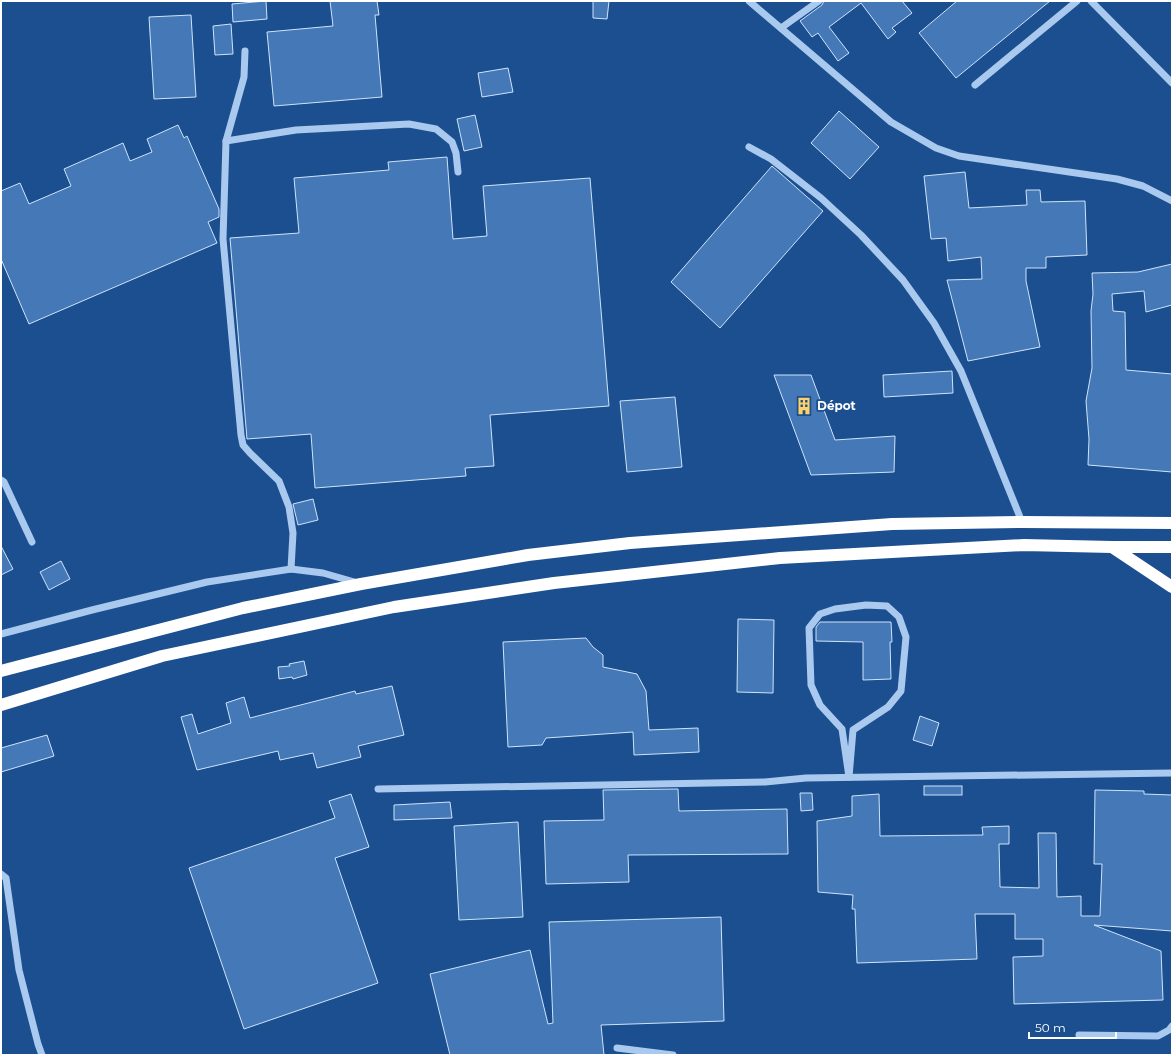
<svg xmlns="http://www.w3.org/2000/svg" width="1173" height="1056" viewBox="0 0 1173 1056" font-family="Montserrat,sans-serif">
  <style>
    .building { fill: #4478b7; stroke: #cfe3fa }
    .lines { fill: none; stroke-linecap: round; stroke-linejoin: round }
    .minor { stroke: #a9c9ee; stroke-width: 7 }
    .highway { stroke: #fff; stroke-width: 12 }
    .labels { text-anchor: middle; stroke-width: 3.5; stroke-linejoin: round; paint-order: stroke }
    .poi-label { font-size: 12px; font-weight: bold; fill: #fff; stroke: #1b4f8f; text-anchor: start }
  </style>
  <rect width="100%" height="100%" fill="#1b4f8f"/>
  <!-- building -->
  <g class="building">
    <path d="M 266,1 L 267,19 L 233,22 L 232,4 Z"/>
    <path d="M 330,1 L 377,1 L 379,15 L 375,15 L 382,97 L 274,106 L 267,32 L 333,26 Z"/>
    <path d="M 593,1 L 609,1 L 607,19 L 593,18 Z"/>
    <path d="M 824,1 L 902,1 L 912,13 L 892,28 L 896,32 L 888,39 L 861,3 L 829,27 L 849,53 L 838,61 L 818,33 L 812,37 L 800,21 L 822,5 Z"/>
    <path d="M 957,1 L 1050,1 L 956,78 L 919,33 Z"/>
    <path d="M 191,15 L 196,97 L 154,99 L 149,17 Z"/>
    <path d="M 231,24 L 233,54 L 215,55 L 213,26 Z"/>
    <path d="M 508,68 L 513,92 L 482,97 L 478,73 Z"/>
    <path d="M 839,111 L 879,147 L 850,179 L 811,143 Z"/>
    <path d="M 475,115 L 482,147 L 464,151 L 457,119 Z"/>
    <path d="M 178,125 L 184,138 L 187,136 L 219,209 L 219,217 L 208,222 L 217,243 L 29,324 L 1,259 L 1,191 L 20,183 L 29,204 L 71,186 L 64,169 L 123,143 L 130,161 L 152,152 L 147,139 Z"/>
    <path d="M 447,157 L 453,239 L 487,236 L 483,186 L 590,178 L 609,406 L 490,415 L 494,466 L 465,468 L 466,476 L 315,488 L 311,434 L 247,439 L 230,238 L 299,233 L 294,178 L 389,170 L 388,162 Z"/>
    <path d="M 772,166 L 823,211 L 720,328 L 671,282 Z"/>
    <path d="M 965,172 L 969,208 L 1027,205 L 1026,190 L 1040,190 L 1041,202 L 1085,201 L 1087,255 L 1046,257 L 1046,268 L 1026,268 L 1026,281 L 1040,347 L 968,361 L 947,280 L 982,279 L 981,257 L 948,261 L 946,238 L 931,239 L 924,176 Z"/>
    <path d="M 1172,264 L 1172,305 L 1146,312 L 1144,291 L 1112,294 L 1113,311 L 1125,312 L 1126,370 L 1172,374 L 1172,472 L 1088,465 L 1089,439 L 1086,401 L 1092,368 L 1091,311 L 1093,294 L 1092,273 L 1138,272 Z"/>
    <path d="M 952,371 L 953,393 L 884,397 L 883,375 Z"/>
    <path d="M 774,375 L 811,375 L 835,440 L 895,436 L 894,472 L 811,475 Z"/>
    <path d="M 675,397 L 682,467 L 627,472 L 620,401 Z"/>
    <path d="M 313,499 L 318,520 L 298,525 L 293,504 Z"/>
    <path d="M 1,546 L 13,569 L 1,575 Z"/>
    <path d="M 61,561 L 70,579 L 49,590 L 40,572 Z"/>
    <path d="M 738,619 L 774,620 L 773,693 L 737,692 Z"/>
    <path d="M 820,622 L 891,622 L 892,642 L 890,642 L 891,679 L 863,680 L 863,642 L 816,641 L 816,627 Z"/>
    <path d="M 586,638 L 593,647 L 603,655 L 603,667 L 637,674 L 646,691 L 649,730 L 698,728 L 699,752 L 634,755 L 633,732 L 546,738 L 542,745 L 508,747 L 503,642 Z"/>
    <path d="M 304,661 L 307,675 L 293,679 L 292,677 L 279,679 L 278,667 L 290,666 L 289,664 Z"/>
    <path d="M 392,686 L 404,735 L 358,746 L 361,757 L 317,768 L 313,753 L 280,760 L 278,751 L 197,770 L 181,717 L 192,714 L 198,734 L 231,723 L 226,703 L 244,697 L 250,718 L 355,691 L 356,694 Z"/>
    <path d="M 920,716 L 939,723 L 932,746 L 913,740 Z"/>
    <path d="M 47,735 L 54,756 L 1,772 L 1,748 Z"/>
    <rect x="924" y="786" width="38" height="9"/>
    <path d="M 678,789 L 679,811 L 787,809 L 788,854 L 628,855 L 629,882 L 546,884 L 544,821 L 604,820 L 603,790 Z"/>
    <path d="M 1095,790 L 1144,791 L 1144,794 L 1172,795 L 1172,931 L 1094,925 L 1161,951 L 1163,1000 L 1014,1004 L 1013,957 L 1043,956 L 1043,939 L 1015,939 L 1015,914 L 975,914 L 977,959 L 857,963 L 855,909 L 852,909 L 853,895 L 818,892 L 817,821 L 852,816 L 852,796 L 879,794 L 880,836 L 983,835 L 982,827 L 1009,826 L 1009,844 L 999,844 L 1000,887 L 1039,888 L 1038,833 L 1056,833 L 1057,897 L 1081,896 L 1081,916 L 1100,916 L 1102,864 L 1094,864 Z"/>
    <path d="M 800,793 L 812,793 L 813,810 L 801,811 Z"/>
    <path d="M 351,794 L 369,847 L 335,858 L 378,983 L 244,1029 L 189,868 L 335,818 L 329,801 Z"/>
    <path d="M 450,802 L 452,818 L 394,820 L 394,805 Z"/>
    <path d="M 518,822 L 523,917 L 459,920 L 454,826 Z"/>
    <path d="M 721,917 L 724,1021 L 601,1025 L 604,1055 L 450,1055 L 430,974 L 530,950 L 548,1024 L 553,1023 L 549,922 Z"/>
  </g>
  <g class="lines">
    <!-- minor -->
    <g class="minor">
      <path d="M 749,1 L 891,122 L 936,148 L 959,156 L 1117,179 L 1143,186 L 1172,201"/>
      <path d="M 1091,1 L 1172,83"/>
      <path d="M 781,28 L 819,1"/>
      <path d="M 975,85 L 1077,1"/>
      <path d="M 226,141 L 244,77 L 245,51"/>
      <path d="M 749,147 L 771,159 L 821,198 L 861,235 L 903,280 L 934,323 L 961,371 L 1022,522"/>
      <path d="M 1,480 L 4,482 L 32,542"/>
      <path d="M 291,569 L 293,533 L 289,507 L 279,481 L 250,453 L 243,445 L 241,435 L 223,239 L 226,141 L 296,130 L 409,124 L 436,129 L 452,142 L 456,153 L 458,172"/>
      <path d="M 866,605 L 887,606 L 899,617 L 906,637 L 901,691 L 888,707 L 853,730 L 849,777 L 842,729 L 820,705 L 811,685 L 809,628 L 820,614 L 835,609 Z"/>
      <path d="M 1,634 L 92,610 L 207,582 L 291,569 L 323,573 L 358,583"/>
      <path d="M 378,789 L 765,782 L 806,778 L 1172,773"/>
      <path d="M 1,874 L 6,878 L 19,970 L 38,1044 L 42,1055"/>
      <path d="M 1079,1035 L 1158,1036 L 1169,1030 L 1172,1026"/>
      <path d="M 617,1048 L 673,1055"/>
    </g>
    <!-- highway -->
    <g class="highway">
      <path d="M 1112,547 L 1172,587"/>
      <path d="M 1,671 L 243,608 L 361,584 L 528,555 L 630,543 L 892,524 L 1022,522 L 1172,523"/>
      <path d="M 1,705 L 162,656 L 394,607 L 554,583 L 780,558 L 1024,545 L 1112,547 L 1172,547"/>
    </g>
  </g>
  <!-- icons -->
  <defs>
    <g id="building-bare" transform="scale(1.38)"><path d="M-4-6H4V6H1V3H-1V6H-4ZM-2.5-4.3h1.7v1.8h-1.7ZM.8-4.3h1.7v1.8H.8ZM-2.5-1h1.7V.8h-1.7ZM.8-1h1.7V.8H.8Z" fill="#ffd166" stroke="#1b4f8f" stroke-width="2.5" paint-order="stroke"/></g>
  </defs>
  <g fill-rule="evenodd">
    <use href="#building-bare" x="804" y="406"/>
  </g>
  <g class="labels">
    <!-- poi labels -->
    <g class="poi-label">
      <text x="817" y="410">Dépot</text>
    </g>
  </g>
  <!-- border -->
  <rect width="1173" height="1056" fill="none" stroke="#ffffff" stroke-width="4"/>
  <!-- scale -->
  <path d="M1029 1032v6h87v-6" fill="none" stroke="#ffffff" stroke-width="2"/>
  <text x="1035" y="1032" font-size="12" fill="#ffffff" stroke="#1b4f8f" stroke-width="3" paint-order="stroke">50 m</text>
</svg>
